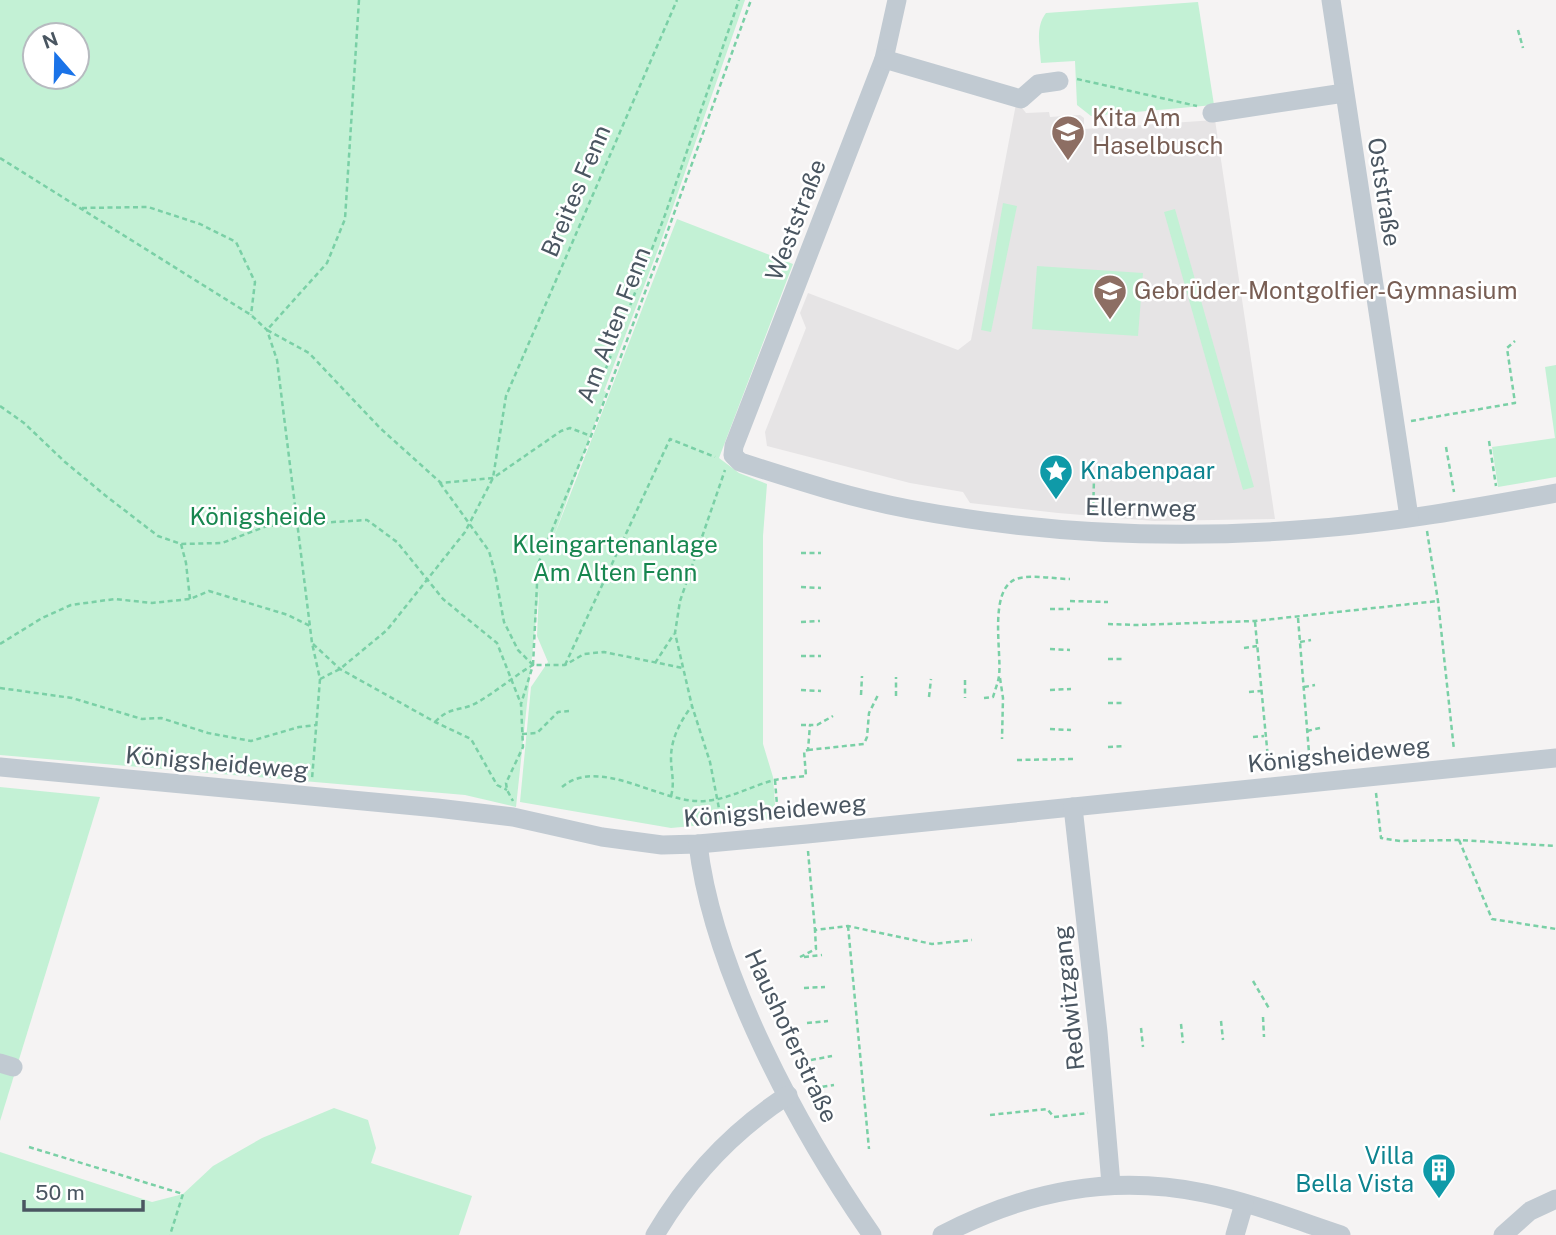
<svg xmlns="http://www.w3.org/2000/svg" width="1556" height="1235" viewBox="0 0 1556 1235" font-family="'Public Sans',sans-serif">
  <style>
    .education { fill: #e6e4e5 }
    .green { fill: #c3f1d5; fill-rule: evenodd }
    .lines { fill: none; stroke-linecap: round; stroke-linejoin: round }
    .path { stroke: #7ad0a6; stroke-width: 2.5; stroke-dasharray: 5 3.5; stroke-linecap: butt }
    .minor { stroke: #c1cad2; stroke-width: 19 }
    .labels { text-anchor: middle; stroke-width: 5; stroke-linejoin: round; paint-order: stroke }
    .education-label { font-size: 24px; fill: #785e54; stroke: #fff; text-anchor: start }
    .street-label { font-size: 24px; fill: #4a5661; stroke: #fff }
    .culture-label { font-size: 24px; fill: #0d838f; stroke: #fff; text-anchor: start }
    .park-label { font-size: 24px; fill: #17864f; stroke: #fff }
  </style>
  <rect width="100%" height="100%" fill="#f5f3f3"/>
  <!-- education -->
  <path class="education" d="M 1016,104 L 1020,105 L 1026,113 L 1049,112 L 1050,117 L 1080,115 L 1084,118 L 1084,129 L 1215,120 L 1275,519 L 1154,521 L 1058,513 L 970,503 L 963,492 L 910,483 L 767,446 L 765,432 L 806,328 L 800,313 L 808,293 L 958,350 L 971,340 Z"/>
  <!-- green -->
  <g class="green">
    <path d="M 0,0 L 745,0 L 659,247 L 604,391 L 606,392 L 553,539 L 677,219 L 793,264 L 719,458 L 739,473 L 767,484 L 763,536 L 763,744 L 773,777 L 776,818 L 671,828 L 520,802 L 531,687 L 548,662 L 537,636 L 539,591 L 516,807 L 465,795 L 0,755 ZM 35,35 L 77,35 L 77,77 L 35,77 Z"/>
    <path d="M 1198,2 L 1214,105 L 1091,116 L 1077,105 L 1075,61 L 1041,63 C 1040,45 1035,27 1046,13 Z"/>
    <path d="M 1003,203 L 1017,206 L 991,332 L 981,330 Z"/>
    <path d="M 1175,209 L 1254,487 L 1243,490 L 1164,212 Z"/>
    <path d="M 1037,266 L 1143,273 L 1138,336 L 1032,329 Z"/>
    <path d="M 1556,365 L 1556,477 L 1498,487 L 1492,447 L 1555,438 L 1545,367 Z"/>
    <path d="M 0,787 L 100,797 L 0,1121 Z"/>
    <path d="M 334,1108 L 368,1120 L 376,1148 L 371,1163 L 472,1196 L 459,1235 L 0,1235 L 0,1152 L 152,1202 L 183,1194 L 213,1166 L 262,1138 Z"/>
  </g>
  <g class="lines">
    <!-- path -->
    <g class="path">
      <path d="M 359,0 L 345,219 L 327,263 L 267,330 L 309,353 L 380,428 L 441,483 L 493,478 L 561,431 L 570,428 L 591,436"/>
      <path d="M 1518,30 L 1523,48"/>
      <path d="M 1077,79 L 1197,106"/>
      <path d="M 0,158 L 251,315 L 267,330 L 277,360 L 312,643 L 320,679 L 312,779"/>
      <path d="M 82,208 L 148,207 L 200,224 L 236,242 L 255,282 L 251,315"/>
      <path d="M 586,391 L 598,389 L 665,215 L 739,0"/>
      <path d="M 0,406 L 24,423 L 65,462 L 106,496 L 158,536 L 181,544 L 222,543 L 267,526 L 367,520 L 397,542 L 443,599 L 497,643 L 521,704"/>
      <path d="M 1411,421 L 1515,403 L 1507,348 L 1515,341"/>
      <path d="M 1489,441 L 1496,486"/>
      <path d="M 1446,447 L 1454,492"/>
      <path d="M 440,483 L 489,551 L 495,573 L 504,622 L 518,650 L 533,665 L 565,665 L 584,654 L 604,652 L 683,668"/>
      <path d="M 1093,514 L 1094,479"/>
      <path d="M 1427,531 L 1438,601 L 1454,750"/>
      <path d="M 181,544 L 186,563 L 190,599"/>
      <path d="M 801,553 L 821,553"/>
      <path d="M 801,587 L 821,588"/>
      <path d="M 1070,601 L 1108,602"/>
      <path d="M 1050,609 L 1070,609"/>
      <path d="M 1298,618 L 1310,765"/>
      <path d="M 801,622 L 820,621"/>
      <path d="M 1255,622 L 1269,769"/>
      <path d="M 1108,624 L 1136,625 L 1255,621 L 1438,601"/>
      <path d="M 1300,642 L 1311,640"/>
      <path d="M 0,644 L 42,618 L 71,605 L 115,599 L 152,603 L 190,599 L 209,591 L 288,615 L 310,626"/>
      <path d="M 313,644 L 340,669 L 435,722 L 471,739 L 497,785 L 507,790"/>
      <path d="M 1244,648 L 1257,646"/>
      <path d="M 1050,649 L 1070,650"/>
      <path d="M 801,656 L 821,656"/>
      <path d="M 1108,659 L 1125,659"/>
      <path d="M 655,663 L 674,634"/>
      <path d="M 533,665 L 538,564 L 591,436 L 659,255 L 751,0"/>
      <path d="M 565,665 L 670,439 L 715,457"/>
      <path d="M 1000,678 L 1003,698 L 1002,739"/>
      <path d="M 320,679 L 340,669 L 387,630 L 465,532 L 493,478 L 506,396 L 677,0"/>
      <path d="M 965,680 L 965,698"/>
      <path d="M 1304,687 L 1315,685"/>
      <path d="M 0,688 L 72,698 L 142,719 L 161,718 L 208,733 L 251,741 L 299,727 L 316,725"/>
      <path d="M 801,690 L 821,691"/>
      <path d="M 1050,690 L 1071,689"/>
      <path d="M 1249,692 L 1261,691"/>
      <path d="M 861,695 L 862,676"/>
      <path d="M 896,696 L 896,677"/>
      <path d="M 929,697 L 931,679"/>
      <path d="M 984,698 L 993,697 C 995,690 998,683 999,676 C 1002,653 988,590 1016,579 C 1032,574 1054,579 1070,579"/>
      <path d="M 1108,703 L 1125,703"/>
      <path d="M 435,722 C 451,705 462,712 478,702 C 497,691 514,676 533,665 L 521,704 L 523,747 L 506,783 L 507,790 L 513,801"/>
      <path d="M 801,725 L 810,725"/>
      <path d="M 1050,729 L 1071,730"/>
      <path d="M 1307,731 L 1320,728"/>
      <path d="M 522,734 L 537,733 L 558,712 L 569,711"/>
      <path d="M 1253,737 L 1264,736"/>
      <path d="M 1108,747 L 1125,746"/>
      <path d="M 808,750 L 864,744 L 867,737 L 869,713 L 878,695"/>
      <path d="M 1017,760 L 1073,759"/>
      <path d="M 775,780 L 778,818"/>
      <path d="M 562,787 C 597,757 655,799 696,801 C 722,803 748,787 774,780 C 784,778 795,777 806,776 L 804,751 L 808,750 L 810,725 L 817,725 L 833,716"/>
      <path d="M 1376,793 L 1381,838 L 1400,841 L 1459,840 L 1556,846"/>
      <path d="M 671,796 C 675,782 671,772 671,758 C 671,739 680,722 691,707"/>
      <path d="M 722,824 L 710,762 L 692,706 L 675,633 L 680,601 L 725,470"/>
      <path d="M 1459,840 L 1492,919 L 1556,929"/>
      <path d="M 808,851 L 815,930 L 848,926 L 932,944 L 972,940"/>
      <path d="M 848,926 L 869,1149"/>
      <path d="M 800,957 L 816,949 L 815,930"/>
      <path d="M 804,957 L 822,955"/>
      <path d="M 1253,981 L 1270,1010"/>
      <path d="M 804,988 L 825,987"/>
      <path d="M 1263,1017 L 1264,1037"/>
      <path d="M 1221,1021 L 1223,1040"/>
      <path d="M 807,1023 L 828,1021"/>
      <path d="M 1181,1024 L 1183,1043"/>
      <path d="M 1141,1028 L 1143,1047"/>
      <path d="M 811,1060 L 832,1056"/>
      <path d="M 814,1088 L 834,1085"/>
      <path d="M 990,1115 L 1047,1109 L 1054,1117 L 1088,1113"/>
      <path d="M 29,1147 L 183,1194 L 170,1235"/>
    </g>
    <!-- minor -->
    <g class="minor">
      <path d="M 897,0 L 884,59 L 734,446 L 733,455 L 740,462 C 796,480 851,498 909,509 C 1041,534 1176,540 1310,529 C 1392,523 1475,508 1556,493"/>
      <path d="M 1331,0 L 1409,517"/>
      <path d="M 884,59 L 1021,99 L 1038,84 L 1059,81"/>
      <path d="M 1212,113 L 1344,93"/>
      <path d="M 0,767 L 437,808 L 513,817 L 602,837 L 662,845 L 698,844 L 807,834 L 1556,758"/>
      <path d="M 1073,807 L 1098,1032 L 1111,1184"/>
      <path d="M 698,844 C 713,972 799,1130 872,1235"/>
      <path d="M 0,1063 L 13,1067"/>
      <path d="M 655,1235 C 688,1179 732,1131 788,1095"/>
      <path d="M 942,1235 C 1026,1191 1111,1174 1204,1193 C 1250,1202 1296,1220 1341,1235"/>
      <path d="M 1235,1235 L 1244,1204"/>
      <path d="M 1503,1235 L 1530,1211 L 1556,1199"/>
    </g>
  </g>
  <!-- icons -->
  <defs>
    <g id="school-pin" transform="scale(1.75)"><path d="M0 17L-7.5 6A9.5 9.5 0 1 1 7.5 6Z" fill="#8d6e63" stroke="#fff"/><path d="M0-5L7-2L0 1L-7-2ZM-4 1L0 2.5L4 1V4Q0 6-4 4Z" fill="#fff"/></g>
    <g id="sight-pin" transform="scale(1.75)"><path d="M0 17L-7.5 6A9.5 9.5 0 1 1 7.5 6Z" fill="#0f9aa8" stroke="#fff"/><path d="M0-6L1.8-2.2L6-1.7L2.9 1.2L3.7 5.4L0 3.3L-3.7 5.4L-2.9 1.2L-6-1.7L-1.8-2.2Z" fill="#fff"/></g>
    <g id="building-pin" transform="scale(1.75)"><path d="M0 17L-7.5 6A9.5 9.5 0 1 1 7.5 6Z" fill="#0f9aa8" stroke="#fff"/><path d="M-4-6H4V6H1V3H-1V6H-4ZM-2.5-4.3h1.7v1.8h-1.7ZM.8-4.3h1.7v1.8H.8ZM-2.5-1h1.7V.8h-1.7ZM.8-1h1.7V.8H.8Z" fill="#fff"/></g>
  </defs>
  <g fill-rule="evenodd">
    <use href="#school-pin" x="1068" y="132"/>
    <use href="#school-pin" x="1110" y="291"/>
    <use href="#sight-pin" x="1056" y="471"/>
    <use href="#building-pin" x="1439" y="1170"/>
  </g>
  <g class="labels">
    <!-- education labels -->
    <g class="education-label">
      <text x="1092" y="126">Kita Am<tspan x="1092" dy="28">Haselbusch</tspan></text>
      <text x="1134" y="299">Gebrüder-Montgolfier-Gymnasium</text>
    </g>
    <!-- street labels -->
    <g class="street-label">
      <text transform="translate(576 191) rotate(-67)" y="8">Breites Fenn</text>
      <text transform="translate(1384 192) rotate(81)" y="8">Oststraße</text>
      <text transform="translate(796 220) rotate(-69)" y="8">Weststraße</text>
      <text transform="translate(614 325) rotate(-69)" y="8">Am Alten Fenn</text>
      <text transform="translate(1141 508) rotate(1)" y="8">Ellernweg</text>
      <text transform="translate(1339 755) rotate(-6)" y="8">Königsheideweg</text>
      <text transform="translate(217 763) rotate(5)" y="8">Königsheideweg</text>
      <text transform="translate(775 811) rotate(-5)" y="8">Königsheideweg</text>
      <text transform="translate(1069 998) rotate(-96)" y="8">Redwitzgang</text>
      <text transform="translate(791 1036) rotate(65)" y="8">Haushoferstraße</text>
    </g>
    <!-- culture labels -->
    <g class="culture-label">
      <text x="1080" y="479">Knabenpaar</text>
      <text x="1414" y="1164" text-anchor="end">Villa<tspan x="1414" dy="28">Bella Vista</tspan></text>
    </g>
    <!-- park labels -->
    <g class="park-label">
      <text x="258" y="525">Königsheide</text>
      <text x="615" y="553">Kleingartenanlage<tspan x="615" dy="28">Am Alten Fenn</tspan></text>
    </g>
  </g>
  <!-- north arrow -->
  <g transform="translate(56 56) rotate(340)"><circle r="33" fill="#ffffff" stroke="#b7bbc0" stroke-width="2"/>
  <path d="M0-5L12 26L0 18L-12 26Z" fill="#1a73e8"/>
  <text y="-10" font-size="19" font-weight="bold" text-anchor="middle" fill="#4a5661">N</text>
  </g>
  <!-- scale -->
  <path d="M24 1200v10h119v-10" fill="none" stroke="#4a5661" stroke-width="3.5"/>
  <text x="35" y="1200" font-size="21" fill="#4a5661" stroke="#ffffff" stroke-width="5" paint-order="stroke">50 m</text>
</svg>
